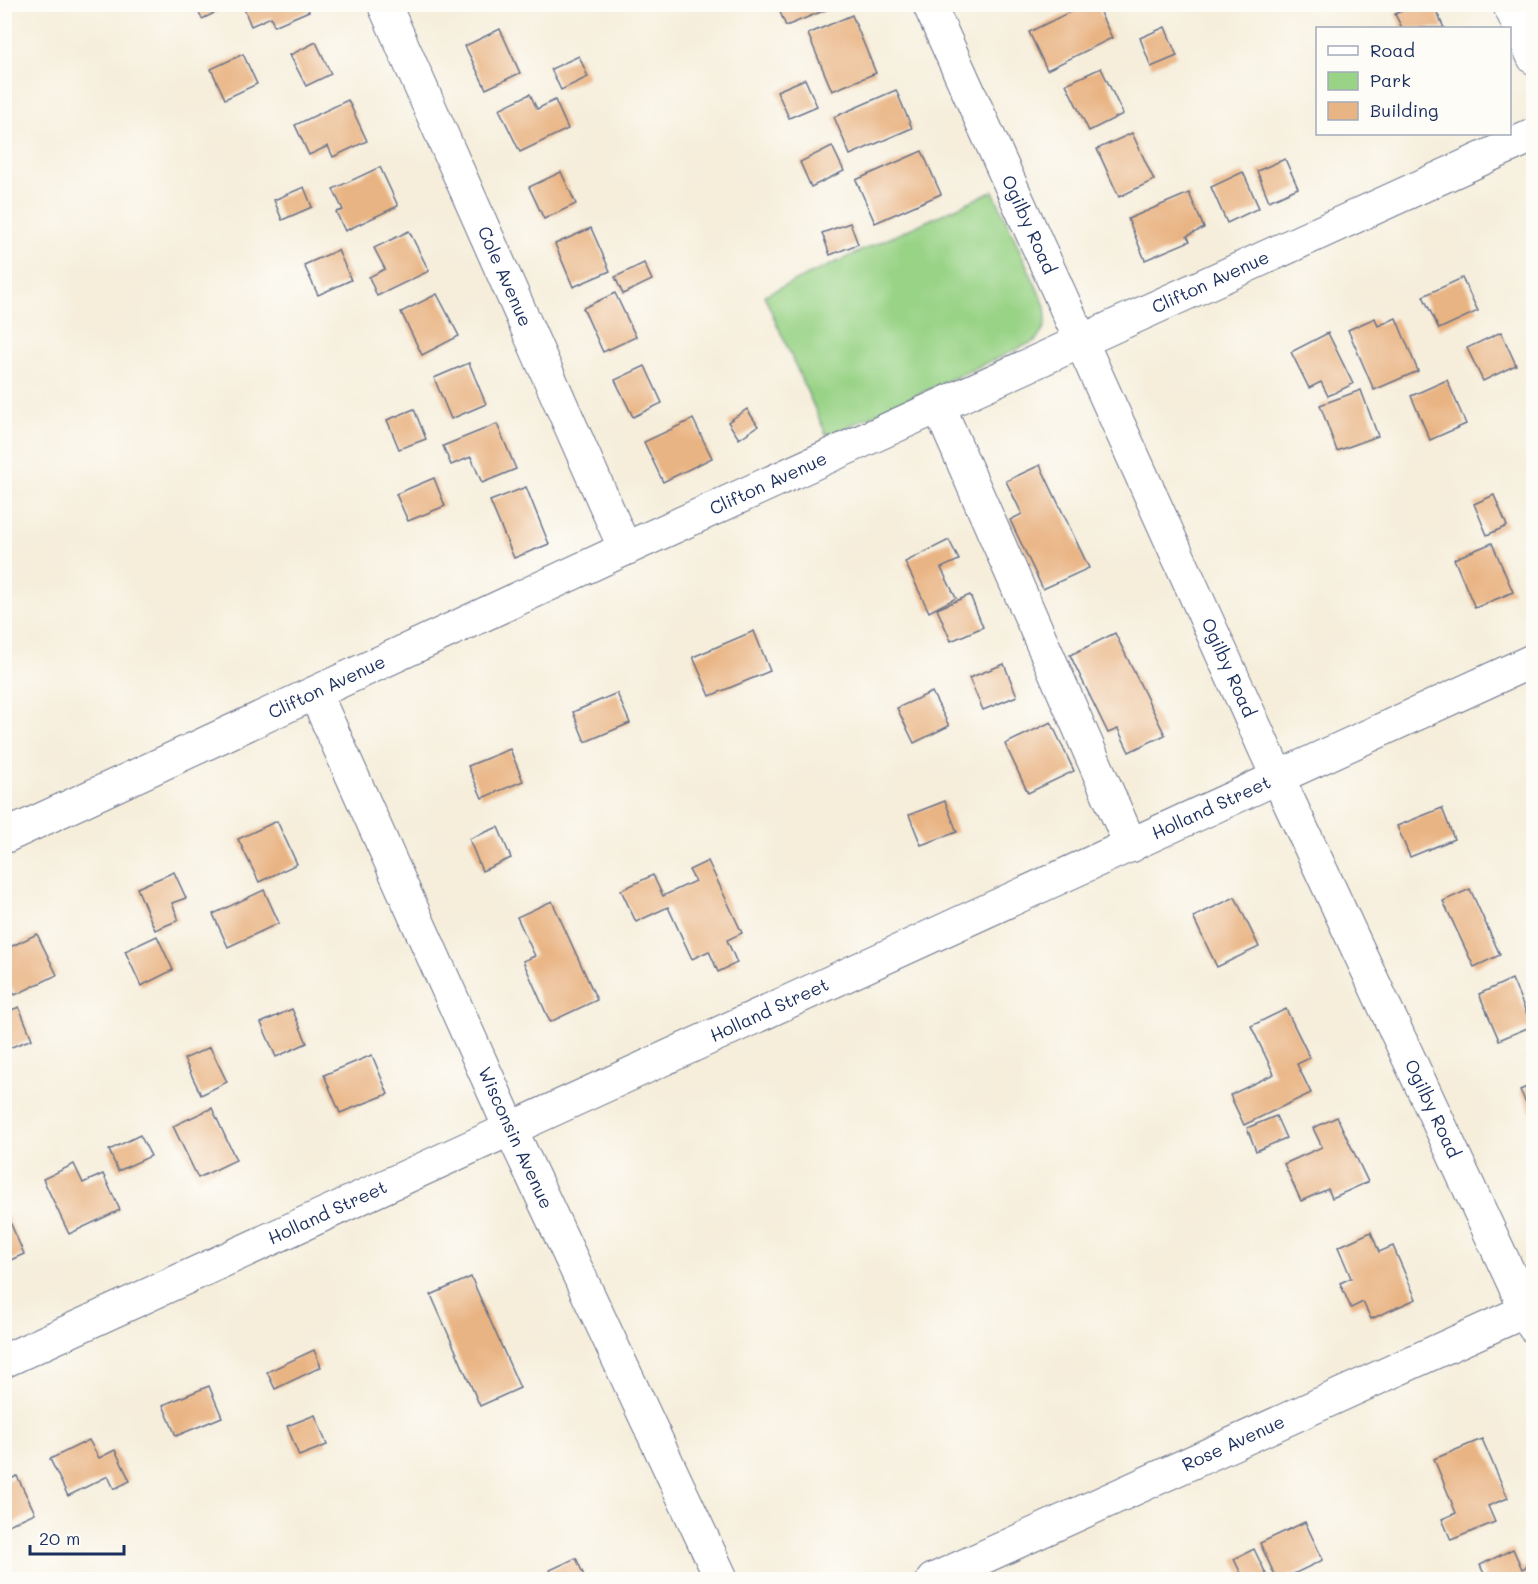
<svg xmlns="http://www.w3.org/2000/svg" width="1538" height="1584" viewBox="0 0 1538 1584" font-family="Mali,sans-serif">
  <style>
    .green { fill: #99d386; stroke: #5a8172; stroke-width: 1.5 }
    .building { fill: #e9b483 }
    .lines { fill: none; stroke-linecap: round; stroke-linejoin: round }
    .minor-casing { stroke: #68728a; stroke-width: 35 }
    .minor { stroke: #fff; stroke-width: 33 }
    .labels { text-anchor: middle; stroke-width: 6; stroke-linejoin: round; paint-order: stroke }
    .street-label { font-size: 18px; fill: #1b2f5e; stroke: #fdfcf7 }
  </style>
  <rect width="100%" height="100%" fill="#fdfcf7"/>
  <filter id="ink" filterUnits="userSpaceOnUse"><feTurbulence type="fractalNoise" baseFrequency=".0167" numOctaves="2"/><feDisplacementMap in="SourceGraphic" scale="12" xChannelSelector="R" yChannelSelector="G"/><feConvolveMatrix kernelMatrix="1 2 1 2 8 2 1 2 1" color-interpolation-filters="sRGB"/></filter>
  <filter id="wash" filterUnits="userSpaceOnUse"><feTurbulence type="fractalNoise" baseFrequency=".008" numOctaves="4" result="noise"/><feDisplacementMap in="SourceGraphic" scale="24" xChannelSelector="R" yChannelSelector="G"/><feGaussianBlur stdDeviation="1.35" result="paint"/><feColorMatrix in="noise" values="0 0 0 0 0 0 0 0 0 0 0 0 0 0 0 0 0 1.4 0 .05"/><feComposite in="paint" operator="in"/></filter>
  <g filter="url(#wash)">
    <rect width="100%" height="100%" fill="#f6eedb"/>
    <!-- green -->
    <path class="green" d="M 993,191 L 1045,306 C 1047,322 1047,328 1035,341 L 827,436 L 764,295 Z"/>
    <g id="blocks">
      <!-- building -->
      <g class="building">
        <path d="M 195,4 L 233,4 L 202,19 Z"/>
        <path d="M 242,4 L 306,4 L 309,11 L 274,26 L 271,17 L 251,26 Z"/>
        <path d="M 1086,4 L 1096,4 L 1112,38 L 1047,70 L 1029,32 Z"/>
        <path d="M 1416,4 L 1433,4 L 1444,28 L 1402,28 L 1395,14 Z"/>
        <path d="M 777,5 L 838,5 L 786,26 Z"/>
        <path d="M 852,15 L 876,73 L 832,91 L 808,34 Z"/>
        <path d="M 1165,27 L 1177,56 L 1151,67 L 1140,38 Z"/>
        <path d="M 500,29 L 520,73 L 486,89 L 465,46 Z"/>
        <path d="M 316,42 L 331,74 L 306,86 L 290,55 Z"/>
        <path d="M 243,54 L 257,84 L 225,99 L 211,69 Z"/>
        <path d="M 579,56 L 588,77 L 561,90 L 551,69 Z"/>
        <path d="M 1101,68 L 1123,114 L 1089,131 L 1066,84 Z"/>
        <path d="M 805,79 L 817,106 L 789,118 L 777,91 Z"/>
        <path d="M 896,90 L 912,128 L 850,155 L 834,117 Z"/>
        <path d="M 530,94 L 537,109 L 555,100 L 568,129 L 520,152 L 499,109 Z"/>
        <path d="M 348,100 L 367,141 L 333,157 L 328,146 L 309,155 L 295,125 Z"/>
        <path d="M 1132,133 L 1154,180 L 1119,197 L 1097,149 Z"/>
        <path d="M 832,146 L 844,171 L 811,187 L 800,162 Z"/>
        <path d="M 922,151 L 941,194 L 875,223 L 856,180 Z"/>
        <path d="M 1285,159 L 1298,188 L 1269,201 L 1257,171 Z"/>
        <path d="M 380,167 L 398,206 L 345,231 L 336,212 L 343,210 L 333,189 Z"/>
        <path d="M 561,172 L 576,204 L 544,219 L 529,187 Z"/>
        <path d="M 1243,172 L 1259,208 L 1227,223 L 1211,187 Z"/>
        <path d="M 304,187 L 312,207 L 282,220 L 274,200 Z"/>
        <path d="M 1189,193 L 1204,228 L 1187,236 L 1190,241 L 1145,260 L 1128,219 Z"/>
        <path d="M 850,223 L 858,244 L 830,255 L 822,233 Z"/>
        <path d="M 591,228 L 610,271 L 573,287 L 555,244 Z"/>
        <path d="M 409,231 L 429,271 L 377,296 L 369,277 L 385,269 L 374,248 Z"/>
        <path d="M 338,250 L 351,280 L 318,295 L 304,265 Z"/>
        <path d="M 644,263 L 652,280 L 623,294 L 615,277 Z"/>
        <path d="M 1462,278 L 1478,311 L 1439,329 L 1423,296 Z"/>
        <path d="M 615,293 L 636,337 L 603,352 L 583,308 Z"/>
        <path d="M 437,294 L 459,336 L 422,355 L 401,312 Z"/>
        <path d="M 1375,318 L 1378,326 L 1396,318 L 1418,371 L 1374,390 L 1348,330 Z"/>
        <path d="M 1501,332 L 1516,365 L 1483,381 L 1467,348 Z"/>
        <path d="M 1328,333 L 1353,384 L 1328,396 L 1321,382 L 1309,388 L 1291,352 Z"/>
        <path d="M 469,363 L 486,404 L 451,419 L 434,378 Z"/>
        <path d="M 645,366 L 662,403 L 633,417 L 615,380 Z"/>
        <path d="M 1447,380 L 1466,424 L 1430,440 L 1411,396 Z"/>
        <path d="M 1361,390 L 1378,436 L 1337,451 L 1320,405 Z"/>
        <path d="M 414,409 L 426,439 L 399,449 L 387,420 Z"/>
        <path d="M 747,409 L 758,426 L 739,439 L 728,422 Z"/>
        <path d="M 693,419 L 712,458 L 663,482 L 644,442 Z"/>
        <path d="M 497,424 L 516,469 L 482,483 L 471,457 L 451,465 L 443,446 Z"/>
        <path d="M 1040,465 L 1089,568 L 1043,589 L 1010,520 L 1022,514 L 1006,481 Z"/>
        <path d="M 434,478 L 445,506 L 408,521 L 396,494 Z"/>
        <path d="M 526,487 L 549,544 L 514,558 L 490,501 Z"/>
        <path d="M 1494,495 L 1507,526 L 1487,535 L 1474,504 Z"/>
        <path d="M 949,540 L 959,560 L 941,568 L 956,598 L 929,612 L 905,562 Z"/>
        <path d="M 1492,543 L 1513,592 L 1475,608 L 1454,559 Z"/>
        <path d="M 970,595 L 983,627 L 951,641 L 937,609 Z"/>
        <path d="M 754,631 L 770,671 L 710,696 L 693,657 Z"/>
        <path d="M 1115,633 L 1165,735 L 1129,752 L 1118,729 L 1108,733 L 1070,655 Z"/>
        <path d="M 1004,664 L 1017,696 L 983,710 L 969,678 Z"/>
        <path d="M 932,692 L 949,726 L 914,743 L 897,708 Z"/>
        <path d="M 617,693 L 630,723 L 585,742 L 573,712 Z"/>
        <path d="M 1051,722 L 1074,771 L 1028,793 L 1005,744 Z"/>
        <path d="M 510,749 L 523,781 L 482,798 L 468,766 Z"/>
        <path d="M 945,801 L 957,832 L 921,845 L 909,815 Z"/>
        <path d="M 1442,808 L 1454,839 L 1410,857 L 1397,826 Z"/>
        <path d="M 277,821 L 297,864 L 259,882 L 238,839 Z"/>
        <path d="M 498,827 L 511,858 L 482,871 L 469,839 Z"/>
        <path d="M 708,861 L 742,933 L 727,940 L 737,963 L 718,972 L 709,951 L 692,959 L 668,907 L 636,922 L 621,890 L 653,875 L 663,896 L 695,881 L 689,870 Z"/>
        <path d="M 174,872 L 186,898 L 172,903 L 179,920 L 155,930 L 137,888 Z"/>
        <path d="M 1470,889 L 1500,955 L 1474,967 L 1443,901 Z"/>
        <path d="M 264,890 L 279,923 L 228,947 L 213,914 Z"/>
        <path d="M 1235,897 L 1259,947 L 1217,967 L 1193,917 Z"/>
        <path d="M 552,901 L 597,1000 L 550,1022 L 523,961 L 535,956 L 517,917 Z"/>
        <path d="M 37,934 L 57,975 L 15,995 L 4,973 L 4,950 Z"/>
        <path d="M 157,936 L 173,970 L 141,986 L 125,951 Z"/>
        <path d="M 1512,979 L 1532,1026 L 1499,1040 L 1479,994 Z"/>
        <path d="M 19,1007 L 32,1039 L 4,1050 L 4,1013 Z"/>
        <path d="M 292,1009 L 307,1043 L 276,1057 L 261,1023 Z"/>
        <path d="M 1286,1009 L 1310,1058 L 1297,1064 L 1311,1093 L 1244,1125 L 1230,1095 L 1274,1074 L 1251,1026 Z"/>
        <path d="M 210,1047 L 227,1082 L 201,1095 L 184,1059 Z"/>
        <path d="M 372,1055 L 388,1094 L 340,1113 L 324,1075 Z"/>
        <path d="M 1534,1084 L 1534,1120 L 1520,1090 Z"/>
        <path d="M 212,1108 L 236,1160 L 198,1178 L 173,1126 Z"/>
        <path d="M 1276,1116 L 1286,1138 L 1256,1151 L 1247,1128 Z"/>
        <path d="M 1337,1117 L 1368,1182 L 1332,1198 L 1328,1189 L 1301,1201 L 1284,1164 L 1322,1147 L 1313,1128 Z"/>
        <path d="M 140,1135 L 151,1156 L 118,1171 L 109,1150 Z"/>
        <path d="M 74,1164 L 83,1183 L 103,1174 L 120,1210 L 69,1234 L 43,1179 Z"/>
        <path d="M 4,1208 L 24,1254 L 4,1263 Z"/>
        <path d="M 1371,1232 L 1379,1252 L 1393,1246 L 1416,1299 L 1371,1319 L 1363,1302 L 1351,1308 L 1340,1283 L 1351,1278 L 1338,1247 Z"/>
        <path d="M 471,1277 L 520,1388 L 480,1406 L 431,1295 Z"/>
        <path d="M 314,1350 L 321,1367 L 275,1389 L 267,1372 Z"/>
        <path d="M 209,1386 L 222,1417 L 176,1436 L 163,1405 Z"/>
        <path d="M 315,1415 L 327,1445 L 299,1456 L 287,1426 Z"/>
        <path d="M 1482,1439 L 1508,1498 L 1488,1506 L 1495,1522 L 1451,1540 L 1442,1519 L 1456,1513 L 1434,1459 Z"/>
        <path d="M 89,1440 L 99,1458 L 115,1450 L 130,1481 L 114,1489 L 108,1476 L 68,1496 L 50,1459 Z"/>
        <path d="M 17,1476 L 35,1513 L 4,1527 L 4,1482 Z"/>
        <path d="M 1305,1522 L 1323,1560 L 1281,1580 L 1277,1580 L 1260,1543 Z"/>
        <path d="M 1254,1549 L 1269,1580 L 1244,1580 L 1234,1559 Z"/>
        <path d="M 1513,1549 L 1522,1569 L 1534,1563 L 1534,1580 L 1487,1580 L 1480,1565 Z"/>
        <path d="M 576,1558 L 586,1580 L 555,1580 L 550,1570 Z"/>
      </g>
    </g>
  </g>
  <g filter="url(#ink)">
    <use href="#blocks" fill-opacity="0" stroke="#68728a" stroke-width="1.5"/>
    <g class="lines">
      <!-- minor casing -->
      <g class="minor-casing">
        <g id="minor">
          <path id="s1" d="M 384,4 L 625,549"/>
          <path id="s2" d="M 929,4 L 1278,778 L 1534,1327"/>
          <path d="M 1509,4 L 1534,58"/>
          <path d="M 939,407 L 1131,846"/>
          <path id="s3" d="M 315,693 L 511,1130 L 722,1580"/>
          <path id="s4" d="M 4,837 L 625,549 L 1534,135"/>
          <path id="s5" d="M 4,1361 L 1534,660"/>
          <path id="s6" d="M 933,1580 L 1534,1307"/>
        </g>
      </g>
      <!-- minor -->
      <use href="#minor" class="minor"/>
    </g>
  </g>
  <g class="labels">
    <!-- street labels -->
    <g class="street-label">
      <text dy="6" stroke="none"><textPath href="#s2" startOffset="242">Ogilby Road</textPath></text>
      <text dy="6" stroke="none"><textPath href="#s1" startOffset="298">Cole Avenue</textPath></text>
      <text dy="6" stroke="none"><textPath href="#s4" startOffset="1328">Clifton Avenue</textPath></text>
      <text dy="6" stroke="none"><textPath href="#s4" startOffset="842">Clifton Avenue</textPath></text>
      <text dy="6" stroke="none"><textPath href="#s2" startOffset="728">Ogilby Road</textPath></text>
      <text dy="6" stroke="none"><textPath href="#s4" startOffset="356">Clifton Avenue</textPath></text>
      <text dy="6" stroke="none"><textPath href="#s5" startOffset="1328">Holland Street</textPath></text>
      <text dy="6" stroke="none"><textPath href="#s5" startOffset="842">Holland Street</textPath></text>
      <text dy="6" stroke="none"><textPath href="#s2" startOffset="1214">Ogilby Road</textPath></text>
      <text dy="6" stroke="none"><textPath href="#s3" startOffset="488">Wisconsin Avenue</textPath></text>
      <text dy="6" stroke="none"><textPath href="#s5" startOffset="356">Holland Street</textPath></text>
      <text dy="6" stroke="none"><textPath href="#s6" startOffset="330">Rose Avenue</textPath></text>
    </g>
  </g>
  <!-- margin -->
  <rect width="1538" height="1584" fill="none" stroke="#fdfcf7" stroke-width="24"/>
  <!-- legend -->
  <rect x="1316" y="27" width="195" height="108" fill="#fdfcf7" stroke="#a3aaba" stroke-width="1.5"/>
  <rect x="1328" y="46" width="30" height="9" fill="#ffffff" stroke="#a3aaba" stroke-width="1.5"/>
  <text x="1370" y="57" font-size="18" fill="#1b2f5e">Road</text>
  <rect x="1328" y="72" width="30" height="18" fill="#99d386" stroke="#a3aaba" stroke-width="1.5"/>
  <text x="1370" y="87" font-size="18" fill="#1b2f5e">Park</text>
  <rect x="1328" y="102" width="30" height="18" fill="#e9b483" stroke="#a3aaba" stroke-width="1.5"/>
  <text x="1370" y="117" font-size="18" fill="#1b2f5e">Building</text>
  <!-- scale -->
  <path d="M30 1545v9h94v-9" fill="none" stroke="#1b2f5e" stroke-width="3"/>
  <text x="39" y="1545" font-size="18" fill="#1b2f5e" stroke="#fdfcf7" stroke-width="4.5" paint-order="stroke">20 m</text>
</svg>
